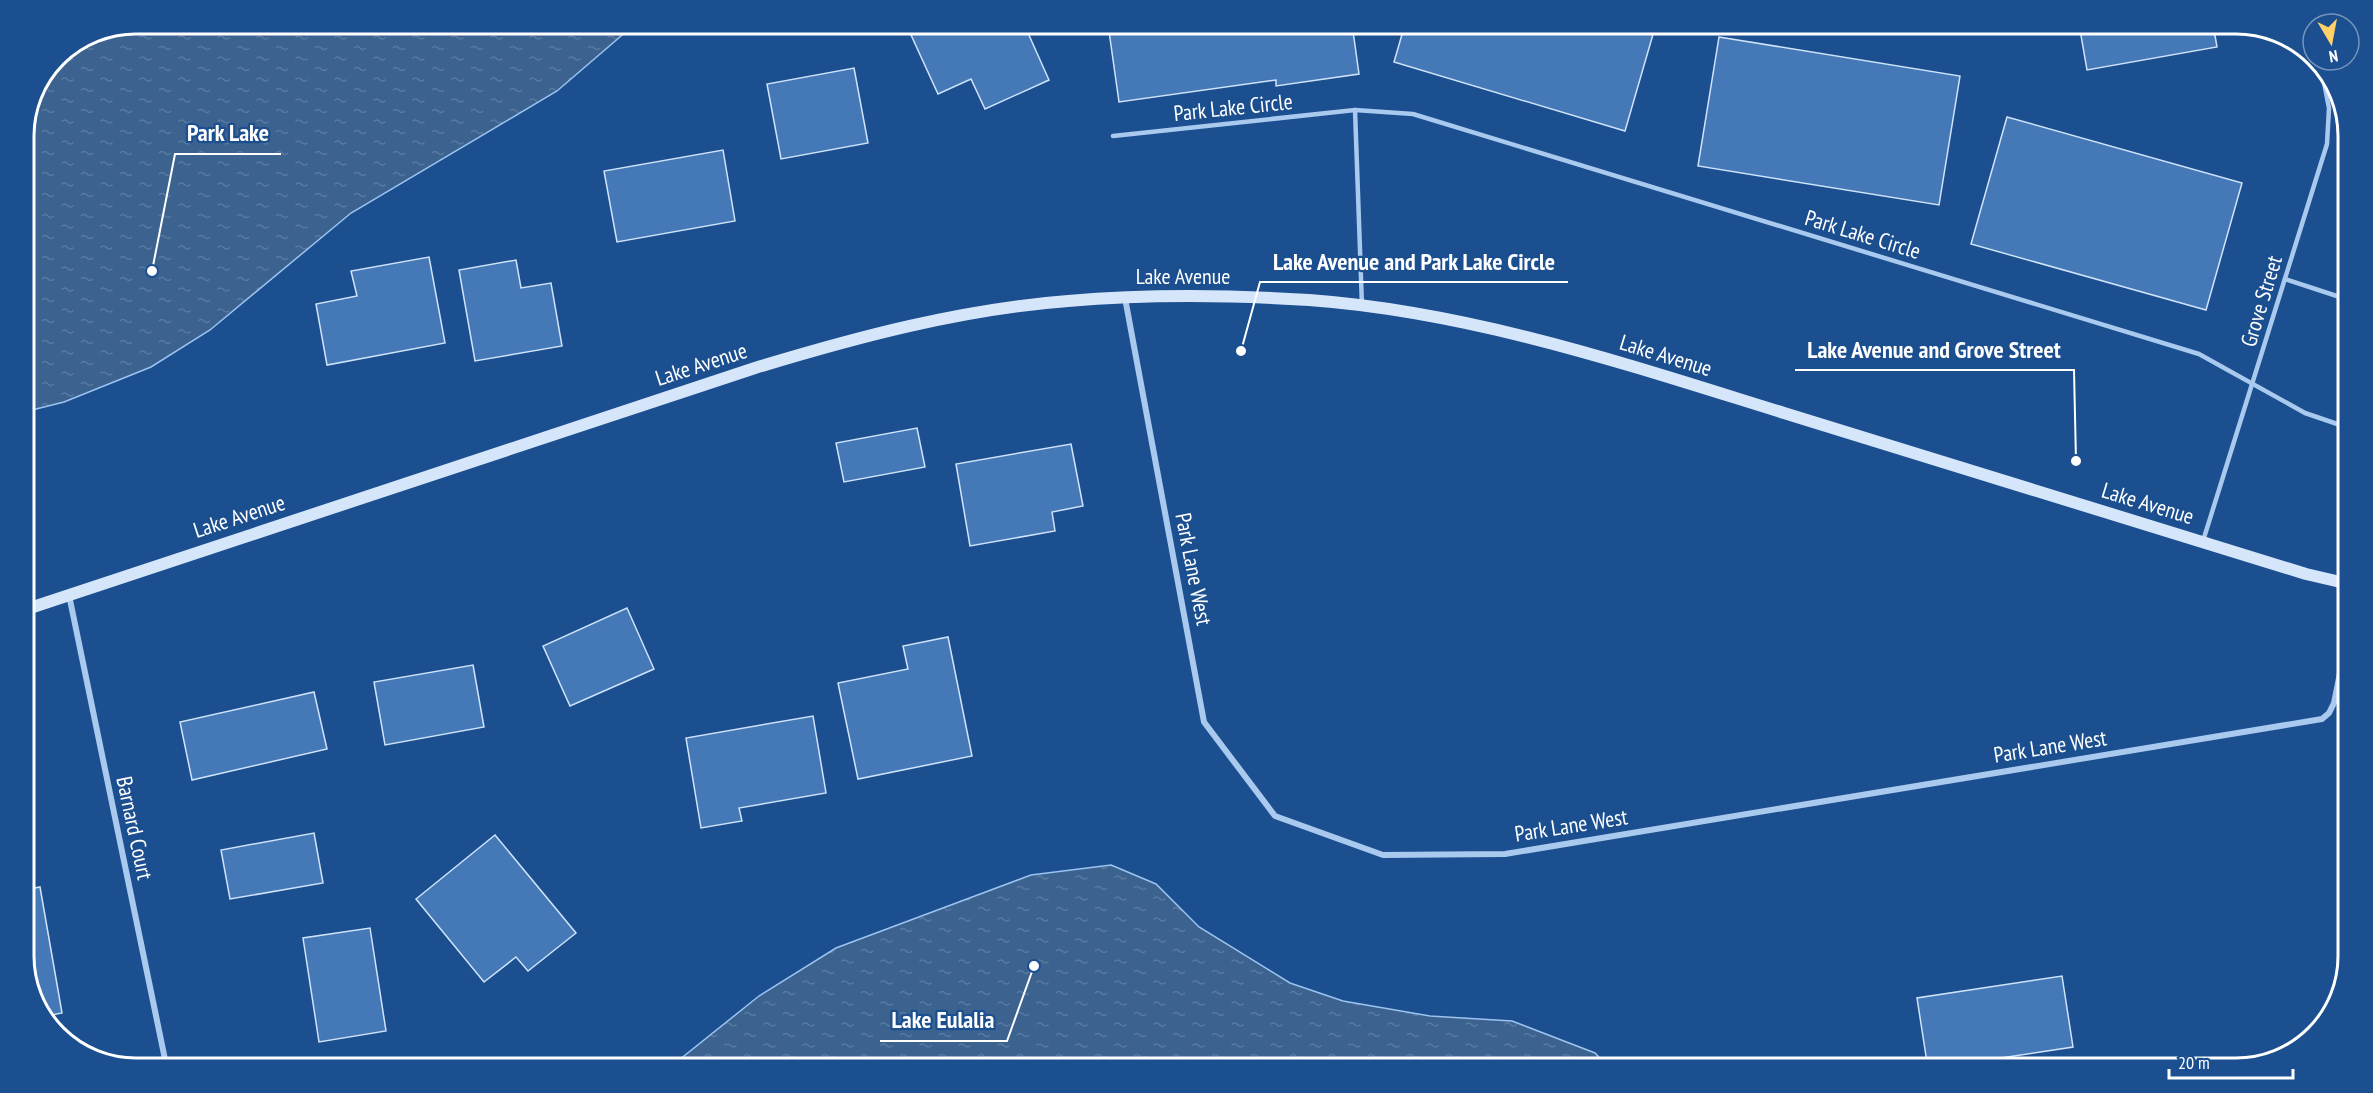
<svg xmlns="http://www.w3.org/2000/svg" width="2373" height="1093" viewBox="0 0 2373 1093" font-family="'PT Sans Narrow',sans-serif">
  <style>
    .water { fill: url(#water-ripples); stroke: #9cc4f0; stroke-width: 1.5 }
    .building { fill: #4478b7; stroke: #cfe3fa; stroke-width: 1.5 }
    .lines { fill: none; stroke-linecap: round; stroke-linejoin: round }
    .service { stroke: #a9c9ee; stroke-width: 4.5 }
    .minor { stroke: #a9c9ee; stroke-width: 6 }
    .secondary { stroke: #d6e6fa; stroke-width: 12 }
    .labels { text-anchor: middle; stroke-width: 4.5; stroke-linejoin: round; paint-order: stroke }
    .street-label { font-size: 22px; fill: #fff; stroke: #1b4f8f }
    .rim { fill: none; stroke: #fff; stroke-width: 3 }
    .leader { fill: none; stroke: #fff; stroke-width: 2 }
    .callout-dot { fill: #fff; stroke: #1b4f8f; stroke-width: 2 }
    .callout-label { font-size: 24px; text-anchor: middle; font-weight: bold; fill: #fff; stroke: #1b4f8f; stroke-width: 4.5; stroke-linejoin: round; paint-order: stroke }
  </style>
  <defs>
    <pattern id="water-ripples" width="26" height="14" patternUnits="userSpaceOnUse" patternTransform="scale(1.5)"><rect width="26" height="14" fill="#3c6290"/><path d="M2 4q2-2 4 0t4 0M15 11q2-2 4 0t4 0" fill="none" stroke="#597aa1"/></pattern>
  </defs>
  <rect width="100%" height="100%" fill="#1b4f8f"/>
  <!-- water -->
  <g class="water">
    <path d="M 137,24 L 635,24 L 557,91 L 351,213 L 210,330 L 151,367 L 64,402 L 24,412 L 24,130 L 57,57 L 94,32 Z"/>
    <path d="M 1111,865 L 1156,884 L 1199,927 L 1290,983 L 1343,1001 L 1430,1016 L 1512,1021 L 1595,1053 L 1610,1069 L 672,1069 L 679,1060 L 759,996 L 836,948 L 1031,875 Z"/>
  </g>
  <!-- building -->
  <g class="building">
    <path d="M 906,24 L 1024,24 L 1049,80 L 985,109 L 971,79 L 938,94 Z"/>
    <path d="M 1108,24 L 1352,24 L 1359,74 L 1276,86 L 1276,80 L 1119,102 Z"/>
    <path d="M 1405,24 L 1656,24 L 1625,131 L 1394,62 Z"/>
    <path d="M 2079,24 L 2213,24 L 2217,47 L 2087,70 Z"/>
    <path d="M 1719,37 L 1960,76 L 1939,205 L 1698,166 Z"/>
    <path d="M 854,68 L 868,143 L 781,159 L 767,84 Z"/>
    <path d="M 2007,117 L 2242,183 L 2206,310 L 1971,244 Z"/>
    <path d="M 723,150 L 735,221 L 617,242 L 604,171 Z"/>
    <path d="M 429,257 L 445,343 L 327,365 L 316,304 L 357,296 L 351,271 Z"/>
    <path d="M 516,260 L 521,288 L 551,283 L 562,346 L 475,361 L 459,270 Z"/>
    <path d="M 917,428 L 925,467 L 844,482 L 836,443 Z"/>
    <path d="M 1071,444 L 1083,506 L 1052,512 L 1055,531 L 970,546 L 956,464 Z"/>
    <path d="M 627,608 L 654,669 L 570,706 L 543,646 Z"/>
    <path d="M 948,637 L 972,756 L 858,779 L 838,683 L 908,669 L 903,646 Z"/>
    <path d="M 473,665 L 484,727 L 385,745 L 374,682 Z"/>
    <path d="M 314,692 L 327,749 L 192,780 L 180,722 Z"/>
    <path d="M 813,716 L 826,793 L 739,808 L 742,821 L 701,828 L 686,738 Z"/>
    <path d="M 24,818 L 30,852 L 24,853 Z"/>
    <path d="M 314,833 L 323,883 L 230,899 L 221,850 Z"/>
    <path d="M 495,835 L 576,933 L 528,971 L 516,957 L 484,982 L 416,899 Z"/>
    <path d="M 40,887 L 62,1013 L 42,1017 L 24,964 L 24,890 Z"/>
    <path d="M 370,928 L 386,1031 L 319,1042 L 303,938 Z"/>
    <path d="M 2062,976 L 2073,1047 L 1928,1069 L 1917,998 Z"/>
    <path d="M 373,1063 L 385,1069 L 370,1069 Z"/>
  </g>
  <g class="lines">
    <!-- service -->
    <g class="service">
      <path d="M 1355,110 L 1362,306"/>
      <path d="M 1113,136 L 1355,110 L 1413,114 L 2199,354 L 2305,413 L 2349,428"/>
      <path d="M 2285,279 L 2349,300"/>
      <path d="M 2203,541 L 2327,144 L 2329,108 L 2321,67"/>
    </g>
    <!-- minor -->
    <g class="minor">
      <path d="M 1125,298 L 1204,722 L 1275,816 L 1383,855 L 1505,854 L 2322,719 L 2329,713 L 2334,703 L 2349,628"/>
      <path d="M 69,595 L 167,1069"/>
    </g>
    <!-- secondary -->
    <path class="secondary" d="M 24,610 L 755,368 C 857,337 962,309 1068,301 C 1149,294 1229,295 1309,300 C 1473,312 1629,365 1784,413 C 1958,466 2132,520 2306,574 L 2349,584"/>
  </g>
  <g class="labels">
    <!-- street labels -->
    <g class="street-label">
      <text transform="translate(1233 107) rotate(-6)" y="8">Park Lake Circle</text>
      <text transform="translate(1863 234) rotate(17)" y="8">Park Lake Circle</text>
      <text x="1183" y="284">Lake Avenue</text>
      <text transform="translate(2261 301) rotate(-73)" y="8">Grove Street</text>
      <text transform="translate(1666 355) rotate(17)" y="8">Lake Avenue</text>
      <text transform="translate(701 364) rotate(-18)" y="8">Lake Avenue</text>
      <text transform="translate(2148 503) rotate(17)" y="8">Lake Avenue</text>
      <text transform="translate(239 516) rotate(-18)" y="8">Lake Avenue</text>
      <text transform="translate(1194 569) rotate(79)" y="8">Park Lane West</text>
      <text transform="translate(2050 746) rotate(-9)" y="8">Park Lane West</text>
      <text transform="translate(1571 825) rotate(-9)" y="8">Park Lane West</text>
      <text transform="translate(135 828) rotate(78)" y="8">Barnard Court</text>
    </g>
  </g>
  <!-- crop -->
  <path d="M0 0H2373V1093H0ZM136 34H2236A102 102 0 0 1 2338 136V956A102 102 0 0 1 2236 1058H136A102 102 0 0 1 34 956V136A102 102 0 0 1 136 34Z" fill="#1b4f8f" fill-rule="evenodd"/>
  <path class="rim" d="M136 34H2236A102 102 0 0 1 2338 136V956A102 102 0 0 1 2236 1058H136A102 102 0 0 1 34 956V136A102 102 0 0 1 136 34Z"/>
  <!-- callouts -->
  <path class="leader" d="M152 271L175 154H281M1241 351L1260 282H1568M2076 461L2074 370H1795M1034 966L1007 1041H880"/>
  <g class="callout-dot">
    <circle cx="152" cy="271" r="6"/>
    <circle cx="1241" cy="351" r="6"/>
    <circle cx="2076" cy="461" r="6"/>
    <circle cx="1034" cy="966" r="6"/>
  </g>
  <g class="callout-label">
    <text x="228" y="141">Park Lake</text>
    <text x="1414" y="270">Lake Avenue and Park Lake Circle</text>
    <text x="1934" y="358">Lake Avenue and Grove Street</text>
    <text x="943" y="1028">Lake Eulalia</text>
  </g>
  <!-- north arrow -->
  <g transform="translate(2331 42) rotate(170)"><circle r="28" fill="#1b4f8f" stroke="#7695bc" stroke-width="1.5"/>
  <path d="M0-4.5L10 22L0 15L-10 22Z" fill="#ffd166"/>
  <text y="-9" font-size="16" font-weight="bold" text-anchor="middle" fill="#ffffff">N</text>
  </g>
  <!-- scale -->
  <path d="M2169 1069v9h124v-9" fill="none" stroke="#ffffff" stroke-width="3"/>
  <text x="2178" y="1069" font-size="18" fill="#ffffff" stroke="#1b4f8f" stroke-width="4.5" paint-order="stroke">20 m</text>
</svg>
